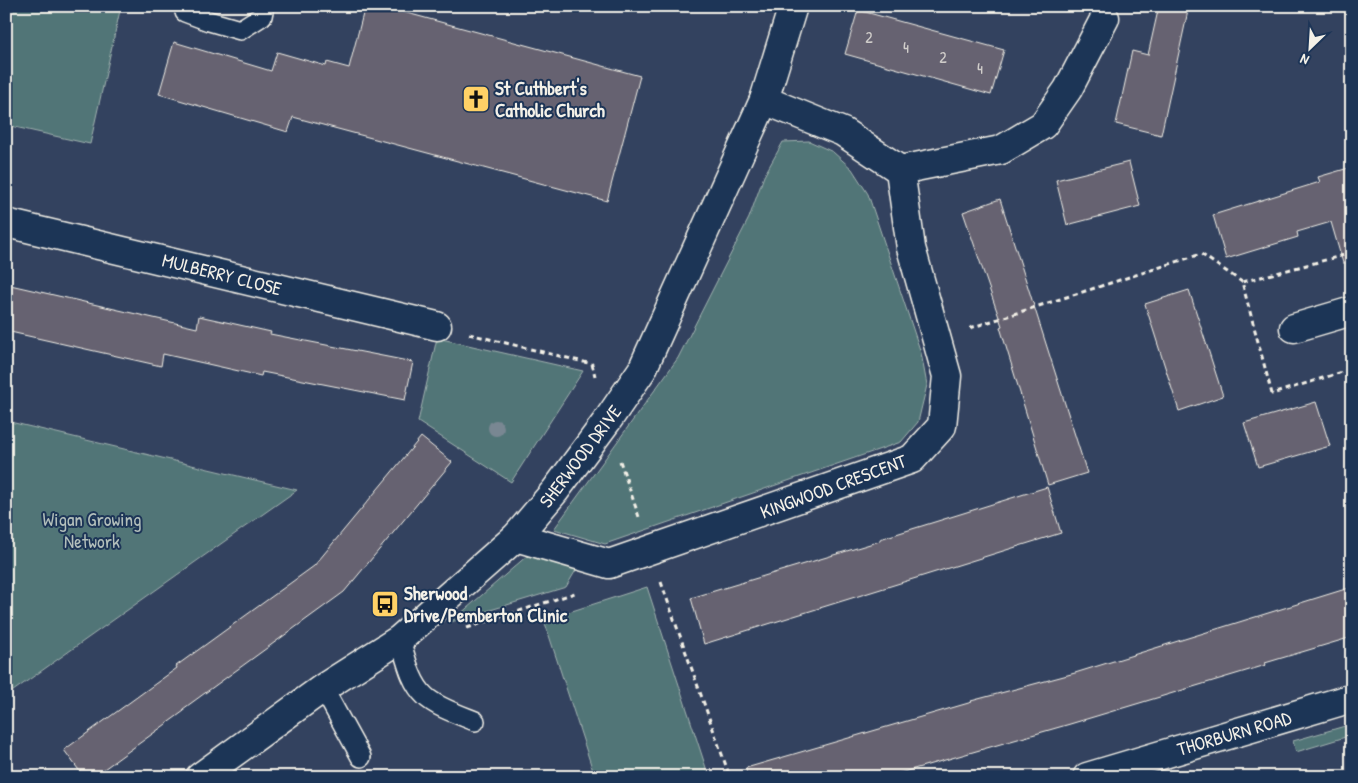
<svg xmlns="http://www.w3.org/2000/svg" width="1358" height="783" viewBox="0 0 1358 783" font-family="'Patrick Hand',sans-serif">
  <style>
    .green { fill: #517577; stroke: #a2b3b0 }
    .building { fill: #666271; stroke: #f4f1e8 }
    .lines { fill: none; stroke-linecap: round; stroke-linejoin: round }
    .service-casing { stroke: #f4f1e8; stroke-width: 22 }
    .minor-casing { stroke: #f4f1e8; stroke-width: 31 }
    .path { stroke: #f4f1e8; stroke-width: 3; stroke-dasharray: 5 4; stroke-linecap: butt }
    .service { stroke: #1d3557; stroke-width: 19 }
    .minor { stroke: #1d3557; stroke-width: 28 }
    .tree { fill: #798792 }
    .labels { text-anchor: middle; stroke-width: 4; stroke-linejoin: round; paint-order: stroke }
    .number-label { font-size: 16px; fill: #d0cdca }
    .poi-label { font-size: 19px; font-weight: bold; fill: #f4f1e8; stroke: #1d3557; text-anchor: start }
    .street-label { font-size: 19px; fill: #f4f1e8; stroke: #1d3557 }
    .park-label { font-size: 19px; fill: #b3bfbb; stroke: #1d3557 }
  </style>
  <rect width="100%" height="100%" fill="#33425f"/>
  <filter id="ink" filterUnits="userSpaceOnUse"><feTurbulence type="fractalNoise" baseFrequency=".02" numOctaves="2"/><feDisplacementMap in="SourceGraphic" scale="10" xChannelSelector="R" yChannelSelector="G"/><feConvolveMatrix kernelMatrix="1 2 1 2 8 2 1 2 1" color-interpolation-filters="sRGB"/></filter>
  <g filter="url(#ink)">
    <!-- green -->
    <g class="green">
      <path d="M 6,6 L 121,6 L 90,144 L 6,125 Z"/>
      <path d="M 809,141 L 833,152 L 852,169 L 868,194 L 921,353 L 927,385 L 918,422 L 901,442 L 605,544 L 554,529 L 678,358 L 749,218 L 764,176 L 783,142 Z"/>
      <path d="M 437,338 L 583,371 L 511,482 L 418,422 Z"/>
      <path d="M 6,421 L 297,490 L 6,696 Z"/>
      <path d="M 536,548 L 576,570 L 566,587 L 451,622 Z"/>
      <path d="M 647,587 L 709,777 L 595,777 L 544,620 Z"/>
      <path d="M 1352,724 L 1352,735 L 1296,752 L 1293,741 Z"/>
    </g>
    <!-- building -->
    <g class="building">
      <path d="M 365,6 L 381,6 L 640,76 L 607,201 L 293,117 L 288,132 L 159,94 L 174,42 L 271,71 L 277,52 L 326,66 L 327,62 L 349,68 Z"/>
      <path d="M 1159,6 L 1189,6 L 1161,135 L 1116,124 L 1132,51 L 1148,55 Z"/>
      <path d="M 858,10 L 1004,50 L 991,95 L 845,54 Z"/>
      <path d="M 1129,162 L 1140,206 L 1067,225 L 1056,180 Z"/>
      <path d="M 1352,167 L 1352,262 L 1343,263 L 1331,222 L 1297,232 L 1298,237 L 1226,259 L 1213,215 L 1320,182 L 1318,177 Z"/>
      <path d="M 1000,199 L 1087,473 L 1048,485 L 1000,327 L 1002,326 L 963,212 Z"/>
      <path d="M 6,284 L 197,328 L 199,316 L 271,332 L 270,334 L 413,362 L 405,400 L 262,372 L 261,376 L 163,354 L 161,366 L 6,331 Z"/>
      <path d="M 1189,290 L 1223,396 L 1179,411 L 1145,304 Z"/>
      <path d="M 1316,402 L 1330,446 L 1258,467 L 1244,423 Z"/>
      <path d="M 421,437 L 452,462 L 344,592 L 183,709 L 184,711 L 93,777 L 84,777 L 64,750 L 177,668 L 176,666 L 314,566 Z"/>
      <path d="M 1047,487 L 1061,533 L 704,644 L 691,598 L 880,541 L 880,539 Z"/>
      <path d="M 1352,587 L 1352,637 L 1265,663 L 1266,665 L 1070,724 L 886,777 L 747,777 L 746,768 L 972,702 L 971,701 L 1075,673 Z"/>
    </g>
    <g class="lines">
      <!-- service casing -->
      <g class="service-casing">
        <g id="service">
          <path d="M 184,6 L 185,12 L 209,21 L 240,30 L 262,16 L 264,6"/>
          <path d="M 400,639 C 406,658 410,682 425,696 C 436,707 460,715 475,721"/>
          <path d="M 323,688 L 361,757"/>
        </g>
      </g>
      <!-- minor casing -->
      <g class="minor-casing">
        <g id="minor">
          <path d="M 900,170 L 1001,150 L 1043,125 L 1068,89 L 1105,18"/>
          <path d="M 6,223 L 437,326"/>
          <path d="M 1294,328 L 1352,311"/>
          <path d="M 516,537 L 609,564 L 912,459 L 942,426 L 947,376 L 911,248 L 900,170 L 843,132 L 764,100"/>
          <path d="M 200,777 L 323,688 L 400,639 L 516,537 L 555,491 L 607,421 L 642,370 L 764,100 L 793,6"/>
          <path d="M 1087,777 L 1352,698"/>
        </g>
      </g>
      <!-- path -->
      <g class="path">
        <path d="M 1352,253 L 1242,282 L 1272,394 L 1352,369"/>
        <path d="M 970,328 L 1201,254 L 1242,282"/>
        <path d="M 469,334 L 592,364 L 595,376"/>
        <path d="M 620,461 L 639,517"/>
        <path d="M 661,582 L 730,777"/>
        <path d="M 467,628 L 578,592"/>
      </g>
      <!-- service -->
      <use href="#service" class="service"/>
      <!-- minor -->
      <use href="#minor" class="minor"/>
    </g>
    <!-- trees -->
    <circle class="tree" cx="496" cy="428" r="8"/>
  </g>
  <!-- icons -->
  <defs>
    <g id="church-square" transform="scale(1.4375)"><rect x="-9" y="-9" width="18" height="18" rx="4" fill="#ffd166" stroke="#1d3557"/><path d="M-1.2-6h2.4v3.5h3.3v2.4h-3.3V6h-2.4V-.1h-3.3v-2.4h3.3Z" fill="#111"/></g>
    <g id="bus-square" transform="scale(1.4375)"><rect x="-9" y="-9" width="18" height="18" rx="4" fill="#ffd166" stroke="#1d3557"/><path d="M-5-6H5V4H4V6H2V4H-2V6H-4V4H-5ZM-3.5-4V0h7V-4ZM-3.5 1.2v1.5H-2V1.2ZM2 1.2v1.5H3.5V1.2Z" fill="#111"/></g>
  </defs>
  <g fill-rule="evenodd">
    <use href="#church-square" x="476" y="99"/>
    <use href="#bus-square" x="385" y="604"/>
  </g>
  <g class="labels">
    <!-- number labels -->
    <g class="number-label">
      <text x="869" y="43">2</text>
      <text x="906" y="53">4</text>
      <text x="943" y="63">2</text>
      <text x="980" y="74">4</text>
    </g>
    <!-- poi labels -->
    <g class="poi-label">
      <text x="495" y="95">St Cuthbert's<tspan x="495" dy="22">Catholic Church</tspan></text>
      <text x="404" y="600">Sherwood<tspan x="404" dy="22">Drive/Pemberton Clinic</tspan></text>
    </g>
    <!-- street labels -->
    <g class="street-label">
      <text transform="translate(222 274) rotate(14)" y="7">MULBERRY CLOSE</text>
      <text transform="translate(580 456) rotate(-53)" y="7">SHERWOOD DRIVE</text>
      <text transform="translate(833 486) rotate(-20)" y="7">KINGWOOD CRESCENT</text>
      <text transform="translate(1234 733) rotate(-16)" y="7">THORBURN ROAD</text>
    </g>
    <!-- park labels -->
    <g class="park-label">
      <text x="92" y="526">Wigan Growing<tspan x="92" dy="22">Network</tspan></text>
    </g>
  </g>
  <!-- margin -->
  <rect width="1358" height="783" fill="none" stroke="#1d3557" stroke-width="25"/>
  <rect x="12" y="12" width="1333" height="758" fill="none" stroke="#f4f1e8" stroke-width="2" filter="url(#ink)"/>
  <!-- north arrow -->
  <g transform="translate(1310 48) rotate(205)" stroke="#1d3557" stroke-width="4" paint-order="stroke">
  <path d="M0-4L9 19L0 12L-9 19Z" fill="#f4f1e8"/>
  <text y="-8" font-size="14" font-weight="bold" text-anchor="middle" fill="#f4f1e8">N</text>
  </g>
</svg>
